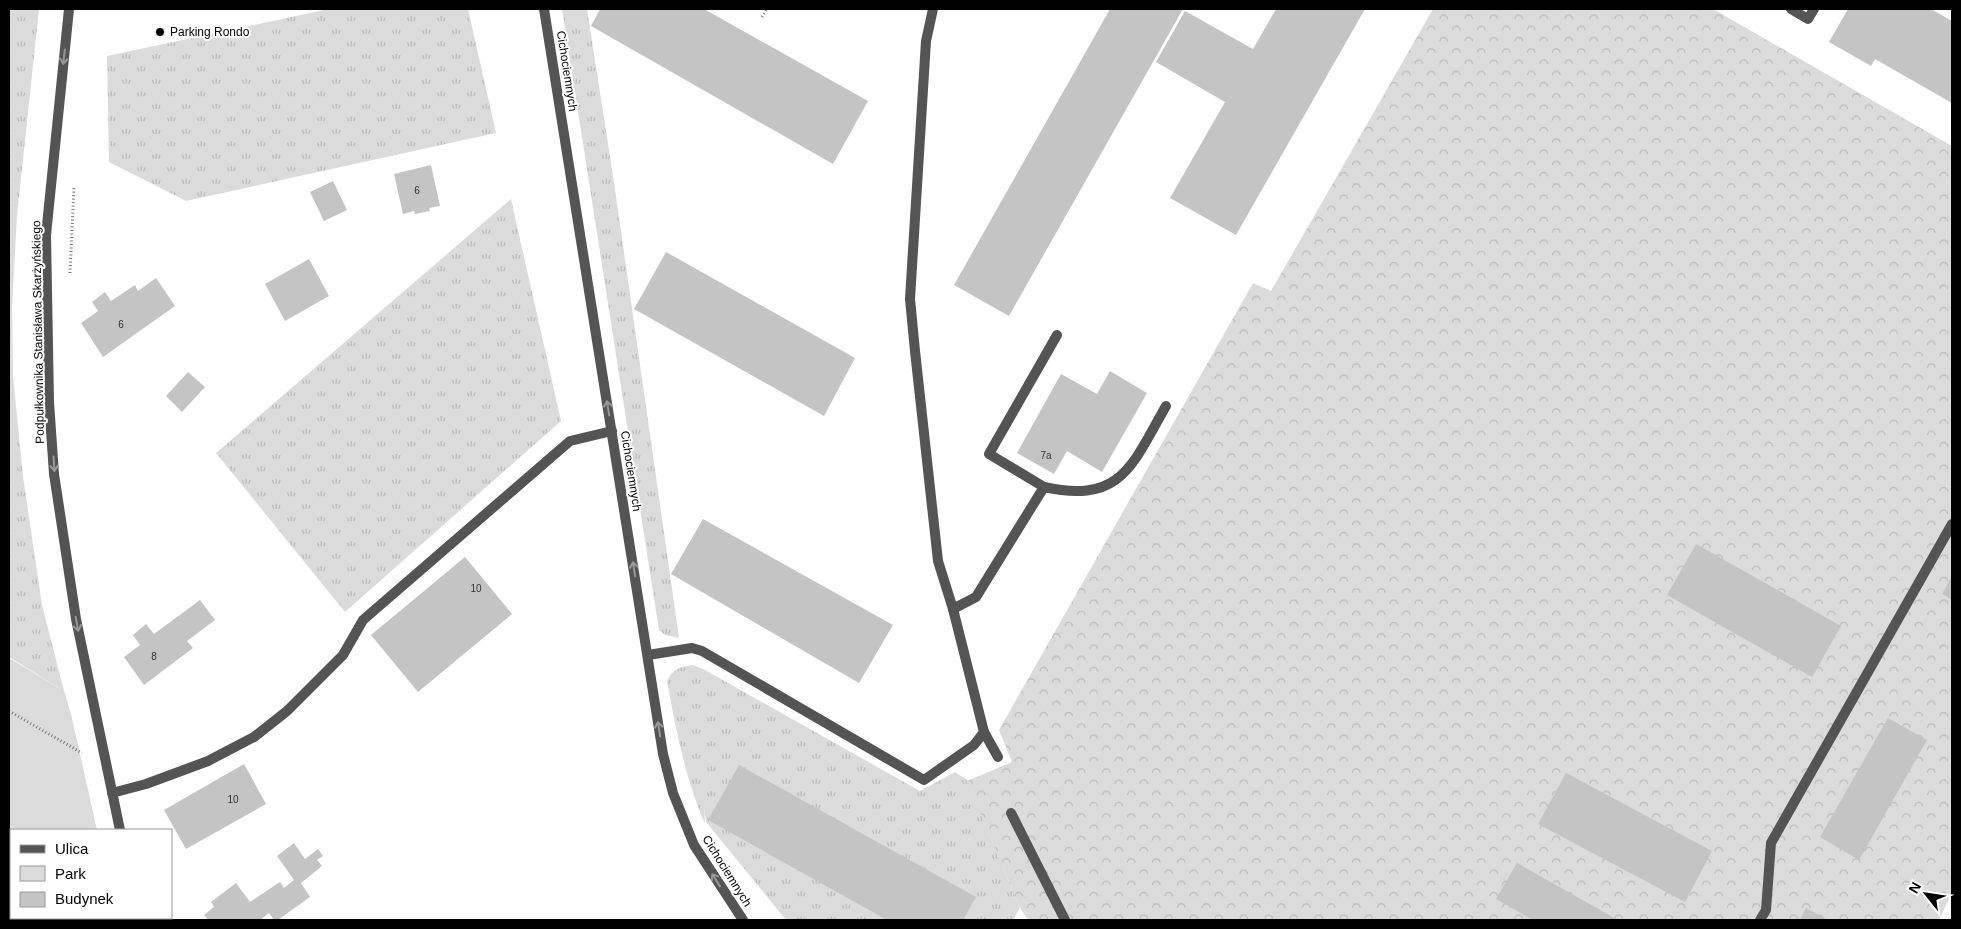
<svg xmlns="http://www.w3.org/2000/svg" width="1961" height="929" viewBox="0 0 1961 929" font-family="Arial,sans-serif">
  <style>
    .grass { fill: url(#grass-tufts) }
    .forest { fill: url(#forest-crowns) }
    .green { fill: #dbdbdb }
    .building { fill: #c4c4c4 }
    .lines { fill: none; stroke-linecap: round; stroke-linejoin: round }
    .path { stroke: #767676; stroke-width: 3; stroke-dasharray: 1 2.5; stroke-linecap: butt }
    .service { stroke: #545454; stroke-width: 10 }
    .minor { stroke: #545454; stroke-width: 10 }
    .oneway { stroke: #989898 }
    .poi-dot { fill: #000; stroke: #fff; stroke-width: 2 }
    .labels { text-anchor: middle; stroke-width: 4; stroke-linejoin: round; paint-order: stroke }
    .number-label { font-size: 10px; fill: #313131 }
    .poi-label { font-size: 12px; fill: #000; stroke: #fff; text-anchor: start }
    .street-label { font-size: 12px; fill: #000; stroke: #fff }
  </style>
  <defs>
    <pattern id="grass-tufts" width="24" height="20" patternUnits="userSpaceOnUse" patternTransform="scale(1.25)"><rect width="24" height="20" fill="#dbdbdb"/><path d="M3 7l-1-3M5 7V3M7 7l1-3M15 17l-1-3M17 17v-4M19 17l1-3" fill="none" stroke="#bababa"/></pattern>
    <pattern id="forest-crowns" width="20" height="18" patternUnits="userSpaceOnUse" patternTransform="scale(1.25)"><rect width="20" height="18" fill="#dbdbdb"/><path d="M2 6a3 3 0 1 1 6 0M12 15a3 3 0 1 1 6 0" fill="none" stroke="#bababa"/></pattern>
  </defs>
  <rect width="100%" height="100%" fill="#fff"/>
  <!-- grass -->
  <g class="grass">
    <path d="M 9,9 L 39,9 L 17,216 L 12,307 L 13,376 L 23,476 L 42,605 L 64,691 L 9,657 Z"/>
    <path d="M 329,9 L 468,9 L 496,133 L 186,201 L 109,162 L 107,56 Z"/>
    <path d="M 562,9 L 587,9 L 615,189 L 679,638 L 665,635 L 659,630 Z"/>
    <path d="M 511,199 L 561,421 L 345,612 L 216,453 Z"/>
    <path d="M 693,665 L 705,670 L 920,791 L 955,772 L 967,780 L 1020,908 L 1013,920 L 786,920 L 706,822 L 704,807 L 705,824 C 685,778 676,730 667,681 C 672,669 682,666 693,665 Z"/>
  </g>
  <!-- forest -->
  <path class="forest" d="M 1433,9 L 1713,9 L 1952,146 L 1952,892 L 1939,920 L 1028,920 L 1020,908 L 967,781 L 1012,762 L 999,730 L 1253,283 L 1271,291 Z"/>
  <!-- green -->
  <path class="green" d="M 9,658 L 64,691 L 71,714 L 97,830 L 11,830 L 11,918 L 116,918 L 117,920 L 9,920 Z"/>
  <!-- building -->
  <g class="building">
    <path d="M 600,9 L 704,9 L 868,101 L 833,164 L 591,26 Z"/>
    <path d="M 1110,9 L 1183,9 L 1009,316 L 954,285 Z"/>
    <path d="M 1276,9 L 1365,9 L 1236,235 L 1170,198 L 1225,102 L 1156,62 L 1185,11 L 1253,49 Z"/>
    <path d="M 1848,9 L 1931,9 L 1952,21 L 1952,103 L 1875,59 L 1871,66 L 1829,42 Z"/>
    <path d="M 431,165 L 440,206 L 429,208 L 430,211 L 415,214 L 414,211 L 403,214 L 394,174 Z"/>
    <path d="M 333,181 L 347,210 L 324,221 L 310,192 Z"/>
    <path d="M 666,252 L 855,358 L 824,416 L 634,309 Z"/>
    <path d="M 309,259 L 329,296 L 285,321 L 265,284 Z"/>
    <path d="M 156,278 L 175,306 L 103,357 L 81,323 L 98,311 L 92,302 L 105,292 L 111,301 L 135,285 L 138,291 Z"/>
    <path d="M 1110,371 L 1147,393 L 1102,472 L 1067,451 L 1054,474 L 1017,453 L 1061,374 L 1097,394 Z"/>
    <path d="M 188,372 L 205,387 L 182,412 L 166,396 Z"/>
    <path d="M 703,519 L 893,625 L 859,683 L 671,574 Z"/>
    <path d="M 1696,544 L 1841,626 L 1812,677 L 1667,595 Z"/>
    <path d="M 465,557 L 512,614 L 418,692 L 371,635 Z"/>
    <path d="M 1952,576 L 1952,600 L 1942,594 Z"/>
    <path d="M 200,600 L 215,620 L 187,641 L 193,648 L 144,685 L 124,657 L 140,645 L 133,635 L 146,624 L 154,634 Z"/>
    <path d="M 1888,718 L 1927,740 L 1859,860 L 1820,837 Z"/>
    <path d="M 244,764 L 266,804 L 186,849 L 164,810 Z"/>
    <path d="M 739,765 L 976,897 L 963,920 L 887,920 L 708,820 Z"/>
    <path d="M 1566,773 L 1712,851 L 1685,902 L 1538,824 Z"/>
    <path d="M 294,843 L 305,859 L 318,849 L 323,856 L 317,860 L 322,866 L 301,883 L 310,897 L 278,920 L 274,920 L 269,913 L 260,920 L 208,920 L 204,915 L 214,907 L 211,902 L 236,883 L 250,902 L 280,882 L 284,888 L 294,880 L 277,856 Z"/>
    <path d="M 1517,863 L 1618,920 L 1533,920 L 1496,899 Z"/>
    <path d="M 1806,908 L 1828,920 L 1800,920 Z"/>
  </g>
  <g class="lines">
    <!-- path -->
    <g class="path">
      <path d="M 762,17 L 767,9"/>
      <path d="M 70,273 L 74,187"/>
      <path d="M 9,711 L 82,753"/>
    </g>
    <!-- service -->
    <g class="service">
      <path d="M 933,9 L 926,41 L 910,299 L 915,351 L 938,561 L 953,609 L 984,732 L 998,757"/>
      <path d="M 1791,9 L 1808,19 L 1814,9"/>
      <path d="M 1044,487 C 1122,504 1132,465 1166,406"/>
      <path d="M 953,609 L 976,597 L 1044,487 L 989,454 L 1057,335"/>
      <path d="M 648,655 L 692,648 L 702,651 L 924,780 L 974,745 L 984,732"/>
      <path d="M 112,793 L 146,784 L 208,761 L 254,737 L 287,711 L 343,655 L 363,620 L 570,441 L 612,431"/>
      <path d="M 1011,813 L 1065,920"/>
      <path d="M 1760,920 L 1766,910 L 1771,843 L 1952,524"/>
    </g>
    <!-- minor -->
    <g class="minor">
      <path d="M 69,9 L 46,235 L 49,402 L 54,474 L 76,619 L 120,830"/>
      <path d="M 544,9 L 663,754 L 673,793 L 694,845 L 743,920"/>
      <path d="M 139,918 L 139,920"/>
    </g>
  </g>
  <!-- one-way arrows -->
  <defs><path id="oneway-shaft" d="M-6 0H5M1.5-3L5.5 0L1.5 3" fill="none" stroke-width="1.6" stroke-linecap="round" stroke-linejoin="round" transform="scale(1.25)"/></defs>
  <g class="oneway">
    <use href="#oneway-shaft" transform="translate(64 57) rotate(96)"/>
    <use href="#oneway-shaft" transform="translate(608 408) rotate(-99)"/>
    <use href="#oneway-shaft" transform="translate(54 464) rotate(86)"/>
    <use href="#oneway-shaft" transform="translate(634 569) rotate(-99)"/>
    <use href="#oneway-shaft" transform="translate(77 624) rotate(79)"/>
    <use href="#oneway-shaft" transform="translate(659 729) rotate(-99)"/>
    <use href="#oneway-shaft" transform="translate(716 880) rotate(-122)"/>
  </g>
  <!-- markers -->
  <circle class="poi-dot" cx="160" cy="32" r="5"/>
  <g class="labels">
    <!-- number labels -->
    <g class="number-label">
      <text x="417" y="194">6</text>
      <text x="121" y="328">6</text>
      <text x="1046" y="459">7a</text>
      <text x="476" y="592">10</text>
      <text x="154" y="660">8</text>
      <text x="233" y="803">10</text>
    </g>
    <!-- poi labels -->
    <g class="poi-label">
      <text x="170" y="36">Parking Rondo</text>
    </g>
    <!-- street labels -->
    <g class="street-label">
      <text transform="translate(567 71) rotate(81)" y="4">Cichociemnych</text>
      <text transform="translate(38 332) rotate(-91)" y="4">Podpułkownika Stanisława Skarżyńskiego</text>
      <text transform="translate(631 471) rotate(81)" y="4">Cichociemnych</text>
      <text transform="translate(727 871) rotate(58)" y="4">Cichociemnych</text>
    </g>
  </g>
  <!-- border -->
  <rect width="1961" height="929" fill="none" stroke="#000000" stroke-width="20"/>
  <!-- legend -->
  <rect x="10" y="829" width="162" height="90" fill="#ffffff" stroke="#999999"/>
  <rect x="20" y="845" width="25" height="8" fill="#545454" stroke="#999999"/>
  <text x="55" y="854" font-size="15" fill="#000000">Ulica</text>
  <rect x="20" y="866" width="25" height="15" fill="#dbdbdb" stroke="#999999"/>
  <text x="55" y="879" font-size="15" fill="#000000">Park</text>
  <rect x="20" y="892" width="25" height="15" fill="#c4c4c4" stroke="#999999"/>
  <text x="55" y="904" font-size="15" fill="#000000">Budynek</text>
  <!-- north arrow -->
  <g transform="translate(1926 894) rotate(300)" stroke="#ffffff" stroke-width="4" paint-order="stroke">
  <path d="M0-4L9 19L0 12L-9 19Z" fill="#000000"/>
  <text y="-8" font-size="14" font-weight="bold" text-anchor="middle" fill="#000000">N</text>
  </g>
</svg>
